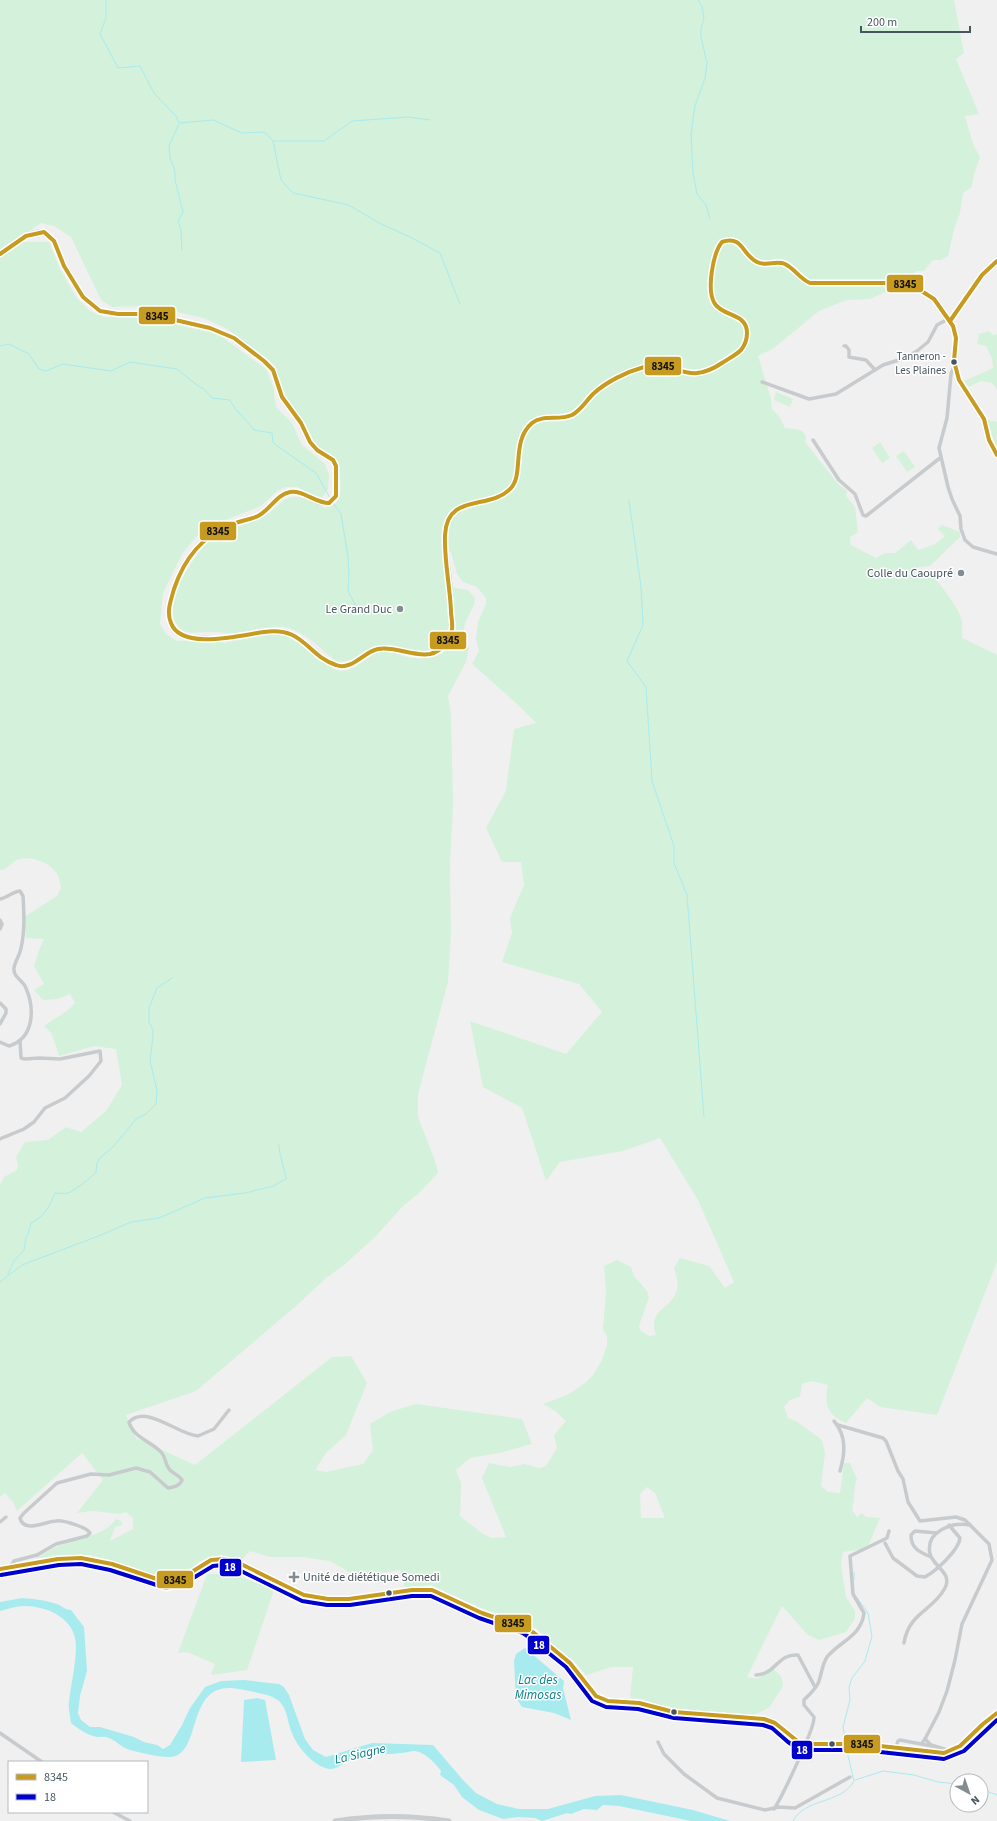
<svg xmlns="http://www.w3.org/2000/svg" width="997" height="1821" viewBox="0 0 997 1821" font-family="'Source Sans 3',sans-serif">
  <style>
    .green { fill: #d4f1db; fill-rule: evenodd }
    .water { fill: #a8ebef }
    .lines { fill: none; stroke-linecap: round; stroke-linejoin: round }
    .stream { stroke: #a8ebef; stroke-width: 1 }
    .street { stroke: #c8cbcd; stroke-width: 3.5 }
    .secondary { stroke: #cacdd0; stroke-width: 5 }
    .bus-1-casing { stroke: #fff; stroke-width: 7 }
    .bus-2-casing { stroke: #fff; stroke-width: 7 }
    .bus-1 { stroke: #c69b20; stroke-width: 4 }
    .bus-2 { stroke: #0000cd; stroke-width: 4 }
    .bus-dot { fill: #47565e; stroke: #fff; stroke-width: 1.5 }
    .poi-dot { fill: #828c91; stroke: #fff; stroke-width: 1.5 }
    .labels { text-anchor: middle; stroke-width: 3; stroke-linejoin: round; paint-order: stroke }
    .bus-label { font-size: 11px; fill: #47565e; stroke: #fff; text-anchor: end }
    .poi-label { font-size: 12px; fill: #47565e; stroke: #fff; text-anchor: end }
    .water-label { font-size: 13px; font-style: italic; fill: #0a8188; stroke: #fff }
    .line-badge { stroke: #fff; stroke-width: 1.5 }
    .badge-label { font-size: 11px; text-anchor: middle; font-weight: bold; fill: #fff }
    .pale-badge-label { font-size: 11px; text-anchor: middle; font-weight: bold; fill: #111 }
  </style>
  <rect width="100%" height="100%" fill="#f1f0f0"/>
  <!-- green -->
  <g class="green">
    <path d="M 0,0 L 954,0 L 964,53 L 956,59 L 979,114 L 965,116 L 973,144 L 980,157 L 974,174 L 972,187 L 963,193 L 960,213 L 954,229 L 948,256 L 941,260 L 933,260 L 924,271 L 916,271 L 905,287 L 894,288 L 870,299 L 847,300 L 819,311 L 774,348 L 758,356 L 771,399 L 772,409 L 779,416 L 785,428 L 801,430 L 806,436 L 805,442 L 839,485 L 847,491 L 846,496 L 855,507 L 858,532 L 850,537 L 851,545 L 876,558 L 885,553 L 895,553 L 911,540 L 918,550 L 935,544 L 945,536 L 938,529 L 942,525 L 960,532 L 960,537 L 930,566 L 913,568 L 917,577 L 932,574 C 940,585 961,610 962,622 C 963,627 962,633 962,638 L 997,655 L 997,1262 L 937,1415 L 880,1407 L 867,1398 L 846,1423 C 827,1415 824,1404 828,1385 L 811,1381 L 802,1384 L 800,1397 L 790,1400 L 784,1407 L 788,1418 L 796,1421 L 822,1440 L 825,1453 L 821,1486 L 828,1492 L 840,1493 L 844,1463 L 850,1463 L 857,1479 C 853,1490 855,1499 852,1510 L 857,1517 L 862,1513 L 866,1517 L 880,1518 L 867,1549 L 843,1552 L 841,1565 L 846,1597 L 855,1611 L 855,1619 L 846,1632 L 819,1640 L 808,1635 L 782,1606 L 747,1677 L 757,1679 L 773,1668 L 782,1678 L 783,1686 L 769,1708 L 753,1715 L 668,1709 L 642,1699 L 630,1698 L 633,1667 L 612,1667 L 586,1675 L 573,1660 L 556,1648 L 536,1628 L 481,1608 L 431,1585 L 405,1588 L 400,1570 L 372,1574 L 351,1573 L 330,1561 L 302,1557 L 270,1557 L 250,1551 L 240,1561 L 220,1555 L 200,1561 L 181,1576 L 166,1579 L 121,1563 L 90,1555 L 35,1558 C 45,1553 55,1547 66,1543 C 83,1536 104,1536 116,1519 L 121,1521 L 122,1525 L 115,1527 L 110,1541 L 133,1529 L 133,1518 L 126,1512 L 120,1514 L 93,1511 L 77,1513 L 103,1480 L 82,1453 L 17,1511 L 13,1502 L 5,1493 L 0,1497 L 0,1185 L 4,1177 L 17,1170 L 18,1165 L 16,1157 L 25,1142 L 48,1140 L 66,1127 L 81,1132 L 106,1111 L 122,1085 L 116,1049 L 94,1046 L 59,1056 L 52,1034 L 44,1026 C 56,1017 65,1014 75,1003 L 70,994 L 58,999 L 43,1000 L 34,990 L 44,984 L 34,966 L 39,950 L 44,939 L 26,938 L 24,917 L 57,896 L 61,888 C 60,883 59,875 55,871 C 47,861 27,854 15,861 C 10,864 7,870 0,870 L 0,257 L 21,242 L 49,242 L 60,269 L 76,297 L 90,311 L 103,317 L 143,317 L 218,334 L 266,369 L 273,386 L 276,407 L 292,423 L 302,445 L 325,464 L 329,475 L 328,489 L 323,497 L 314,496 L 297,487 L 286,487 L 277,491 L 261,506 L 213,525 L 197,536 L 182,554 L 163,593 L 160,624 L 166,634 L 177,641 L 209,639 L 225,643 L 272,633 C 290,634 306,647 320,658 C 325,662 330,668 337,670 C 355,675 365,655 381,652 C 390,650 403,657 413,658 C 465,664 454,619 451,587 L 468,590 L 475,598 L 474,605 L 465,623 L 464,631 L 469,648 L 466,662 L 448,696 L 451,716 L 453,805 L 450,864 L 451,932 L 448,982 L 418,1094 L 418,1117 L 434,1158 L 438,1173 L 419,1193 L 403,1206 L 375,1237 L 344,1265 L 326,1278 L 296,1306 L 196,1391 L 126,1415 L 136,1438 L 195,1465 L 332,1357 L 351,1356 L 367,1383 L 346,1435 L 326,1453 L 315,1470 L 326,1472 L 363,1464 L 373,1450 L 370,1424 L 390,1412 L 416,1404 L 522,1419 L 532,1444 L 499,1453 L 470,1458 L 456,1470 L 461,1483 L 460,1516 L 483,1534 L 492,1538 L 506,1537 L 482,1478 L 489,1463 L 510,1467 L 525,1464 L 539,1468 L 546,1466 L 557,1448 L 554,1435 L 566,1421 L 555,1411 L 543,1404 L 567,1395 L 584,1384 L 593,1375 L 601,1362 L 607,1346 L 607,1336 L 603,1329 L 606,1290 L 604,1266 L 617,1260 L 631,1267 L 634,1276 L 647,1291 L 649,1297 L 639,1326 L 640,1330 L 649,1336 L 656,1335 C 647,1309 670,1311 677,1290 C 679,1283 676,1275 674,1268 L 680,1258 L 709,1266 L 725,1288 L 734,1282 L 698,1200 L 660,1138 L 623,1151 L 560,1162 L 546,1181 L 522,1108 L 483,1087 L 470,1021 L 566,1054 L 602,1012 L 579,984 L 502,962 L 512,933 L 510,918 L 524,885 L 521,862 L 502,862 L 486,828 L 506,791 L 514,729 L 536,723 L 517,704 L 472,664 L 479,651 L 476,639 L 478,622 L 486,604 L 486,598 L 477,587 L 463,582 L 457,574 L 451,552 L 445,550 L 452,626 L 445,644 C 429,655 412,650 394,646 C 390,646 385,644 382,645 C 366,649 354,665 336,661 C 322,650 306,633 289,628 C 271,624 256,631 238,633 C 228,635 218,631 208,632 C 197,632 185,636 177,625 C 162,606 192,557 208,542 C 212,539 218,535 223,532 C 236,525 252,524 265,516 C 274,511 281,499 292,497 C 304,495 315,504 326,508 C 329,507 332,506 335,504 C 345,497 339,470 337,460 L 316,446 L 306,425 L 289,403 L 273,364 L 261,354 L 226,328 L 203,318 L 153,306 L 112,307 L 101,300 L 71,237 L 54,226 L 41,223 L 0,251 ZM 647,1487 L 655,1493 L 665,1518 L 641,1518 L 640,1494 Z"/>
    <path d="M 989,331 L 993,335 L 997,334 L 997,389 L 992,383 L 981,381 L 966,388 L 962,382 L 993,368 L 992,358 L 986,346 L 977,344 L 979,334 Z"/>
    <path d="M 776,392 L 793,399 L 790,407 L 774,400 Z"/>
    <path d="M 987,420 L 997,422 L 997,450 Z"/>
    <path d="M 880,442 L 890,458 L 882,463 L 872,448 Z"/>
    <path d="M 904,451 L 915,467 L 907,472 L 896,456 Z"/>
    <path d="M 207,1574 L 234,1574 L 274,1590 L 247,1670 L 211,1675 L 215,1664 L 187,1652 L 178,1653 Z"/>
  </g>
  <!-- water -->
  <g class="water">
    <path d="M 22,1598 C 34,1599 45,1600 57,1604 C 62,1606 65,1610 71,1610 L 84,1627 L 87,1671 L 80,1696 L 78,1713 L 81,1720 L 90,1727 L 100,1727 L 134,1737 L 144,1742 L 157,1745 L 163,1749 L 170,1745 L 182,1725 L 190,1708 L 205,1687 L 221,1681 L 244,1680 L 279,1684 L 284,1687 L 289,1695 L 305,1739 L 313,1750 L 326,1757 L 372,1743 L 433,1745 L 463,1780 L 476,1793 L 497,1804 L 519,1809 L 548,1809 L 595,1796 L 621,1795 L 693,1810 L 730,1821 L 691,1821 L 619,1806 L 603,1805 L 597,1810 L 584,1809 L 571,1814 L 567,1813 L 542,1821 L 535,1818 L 518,1817 L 503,1819 L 479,1810 L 462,1797 L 454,1785 L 440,1775 L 441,1771 C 435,1763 426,1753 415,1751 C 411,1751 405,1753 400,1753 C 384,1755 368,1754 352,1759 C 345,1761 339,1769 330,1769 C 314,1767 297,1747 292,1733 C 287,1722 288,1711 280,1702 C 278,1700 273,1697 270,1696 C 266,1694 235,1688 231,1688 C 186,1686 202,1754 171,1757 C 161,1758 137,1752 127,1749 C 120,1746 115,1740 109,1738 C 105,1736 101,1737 97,1737 C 86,1735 79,1729 71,1723 C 70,1716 68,1708 69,1701 C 71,1683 76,1665 76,1646 C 76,1619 48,1606 24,1606 C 16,1606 8,1609 0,1611 L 0,1602 Z"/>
    <path d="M 525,1648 L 564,1681 L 563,1688 L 571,1720 L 554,1713 L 522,1707 L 516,1698 L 514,1661 L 516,1654 Z"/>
    <path d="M 257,1698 L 265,1700 L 276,1760 L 241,1762 L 244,1700 Z"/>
  </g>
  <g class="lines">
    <!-- stream -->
    <g class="stream">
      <path d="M 106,0 L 106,18 L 100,34 L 118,68 L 140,66 L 154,93 L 176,116 L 179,123 L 213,120 L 242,133 L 265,132 L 273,141 L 281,180 L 293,193 L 349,205 L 379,223 L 410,237 L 440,253 L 460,304"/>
      <path d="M 698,0 L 702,6 L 704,19 L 701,28 L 701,37 L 707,63 L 705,78 L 695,106 L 691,134 L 693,173 L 697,194 L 706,205 L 710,219"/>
      <path d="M 179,124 L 169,146 L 170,158 L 175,171 L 175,180 L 183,212 L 178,221 L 181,230 L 182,250"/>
      <path d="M 274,141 L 324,141 L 352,121 L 408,117 L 430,120"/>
      <path d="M 0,346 L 9,344 L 29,354 L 39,369 L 46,371 L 63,364 L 111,371 L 130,362 L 177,369 L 197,385 L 204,389 L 212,398 L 230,400 C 236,412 246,419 254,430 L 272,433 L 273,443 L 316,473 L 330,498"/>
      <path d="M 629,500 L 641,587 L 643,625 L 627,661 L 646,687 L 652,781 L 674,846 L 674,863 L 687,895 L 704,1117"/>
      <path d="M 333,503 L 341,514 L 348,557 L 349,576 L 348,591 L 357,608"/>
      <path d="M 8,1274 L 14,1261 L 24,1250 L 26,1237 L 28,1235 L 31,1223 C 45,1216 49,1207 55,1193 C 59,1193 64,1194 68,1193 C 73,1192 92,1177 96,1172 L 97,1163 L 100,1158 L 114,1146 L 136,1119 L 146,1114 L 156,1104 L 157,1090 L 150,1061 L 153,1036 L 153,1030 L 149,1022 L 149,1008 L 157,988 L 172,978"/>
      <path d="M 0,1282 L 22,1265 L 101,1235 L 131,1222 L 159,1218 L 205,1198 L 245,1193 L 273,1186 L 286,1179 C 285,1171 278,1150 279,1145"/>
      <path d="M 854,1580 L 854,1572"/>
      <path d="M 846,1742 L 843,1727 L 850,1700 L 849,1687 L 852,1678 L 865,1661 L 872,1636 L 868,1613 L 855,1595"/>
      <path d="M 855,1780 L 883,1771 L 914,1775 L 938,1782 L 957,1784"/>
      <path d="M 981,1789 L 997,1795"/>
      <path d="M 793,1821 C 804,1798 842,1804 854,1781 L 846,1747"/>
    </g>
    <!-- street -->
    <g class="street">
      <path d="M 950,321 L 982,275 L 997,261"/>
      <path d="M 844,346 L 846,346 L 849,350 L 849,357 L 866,360 L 875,370"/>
      <path d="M 955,367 L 953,369 L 951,374 L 947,418 L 939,448 L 948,487 L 952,499 L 960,516 L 961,529 L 965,540 L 973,547 L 997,554"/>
      <path d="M 762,382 L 809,399 L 836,394 L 883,365 L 905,358 L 917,351 L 928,342 L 937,325 L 948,319"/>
      <path d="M 813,440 L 839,480 L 855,494 L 863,515 L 866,516 L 940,458"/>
      <path d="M 0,899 C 7,898 14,891 20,891 L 23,896 C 24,913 25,931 21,948 C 20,955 15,961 14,968 C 13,977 22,980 25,986 C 35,1007 35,1038 9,1046 L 0,1042"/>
      <path d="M 0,920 L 2,924 L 0,929"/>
      <path d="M 0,1003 L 6,1009 L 6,1013 L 0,1024"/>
      <path d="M 0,1139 L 24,1129 L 34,1122 L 45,1108 L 65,1098 L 89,1076 L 101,1061 L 100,1051 L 60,1059 L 39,1058 L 25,1059 L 21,1058 L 20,1041"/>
      <path d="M 834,1421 C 847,1436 845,1454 840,1471"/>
      <path d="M 838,1425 L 883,1438 L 886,1441 L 898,1471 L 903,1479 L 908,1502 L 920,1521 L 956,1517 L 965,1520 L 989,1544 L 992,1560 L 962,1624 L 955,1660 L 947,1691 L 939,1712 L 925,1739 L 922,1743"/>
      <path d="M 0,1522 L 6,1517"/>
      <path d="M 885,1543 L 893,1558 L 917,1576 L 925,1577 C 936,1571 959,1550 960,1538 L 949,1525"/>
      <path d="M 931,1557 C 920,1552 911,1549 911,1535 L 915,1531 L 937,1533"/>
      <path d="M 10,1567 L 14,1561 L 37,1555 L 56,1544 L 87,1536 L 90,1533 C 87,1527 63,1520 56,1521 C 46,1521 24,1534 20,1518 L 24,1513 L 57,1483 L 91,1474 L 109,1475 L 136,1468 L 150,1472 L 168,1488 C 174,1487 180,1486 182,1480 C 179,1475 174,1474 170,1470 C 165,1465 166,1456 160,1451 C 150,1441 133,1437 129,1422 C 147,1404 176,1434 198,1436 L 214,1429 L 229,1410"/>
      <path d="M 904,1643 C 909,1612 933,1611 945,1588 C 953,1573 933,1566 930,1554 C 925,1531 952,1522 970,1525"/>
      <path d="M 756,1675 C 775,1675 778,1653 798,1655 L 815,1687"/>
      <path d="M 0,1733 L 42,1762"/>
      <path d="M 925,1739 L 931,1745 L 951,1751"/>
      <path d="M 658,1742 L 664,1754 L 684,1774 L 717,1798 L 765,1810 L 779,1807 L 795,1808 L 850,1777"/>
      <path d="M 896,1747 L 898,1741 L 900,1740 L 937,1747 L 939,1749 L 938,1752"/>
      <path d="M 774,1809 C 782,1797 815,1728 814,1717 L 804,1705 L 804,1700 C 809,1695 817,1688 819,1681 C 822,1672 822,1665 827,1657 C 840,1641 861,1637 864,1613 L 853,1594 L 850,1556 L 887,1538 L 889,1531"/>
      <path d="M 113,1812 L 130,1821"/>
    </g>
    <!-- secondary -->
    <g class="secondary">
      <path d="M 0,254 C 13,245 27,230 44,232 L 54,241 L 64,266 L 83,297 L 100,311 L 118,314 L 149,314 L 210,328 L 234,338 L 264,361 L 273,370 L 282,397 L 301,423 L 310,442 L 317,450 L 333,460 L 336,466 L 336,496 L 329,503 C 314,506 305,489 290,492 C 277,495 272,508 262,514 C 253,520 241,520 230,525 C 194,540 181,563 171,599 C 168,610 167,625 178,633 C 185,638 195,638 204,638 C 211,638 218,639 225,639 C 243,638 261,630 279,631 C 304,633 314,656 335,665 C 352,672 363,651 379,649 C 407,646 443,672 452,629 C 451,615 451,600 450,586 C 449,568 441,537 448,521 C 451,513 458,507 466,505 C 480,501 504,499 513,486 C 517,480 516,473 517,466 C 517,453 521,435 530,425 C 541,413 558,421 571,415 C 580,411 585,402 592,395 C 605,383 626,372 643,367 C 662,360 681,376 700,374 C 709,372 718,366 725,361 C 731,357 739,353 743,348 C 749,339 749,324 740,318 C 730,312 719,312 713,301 C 709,292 713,246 722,242 C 741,233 743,256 756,262 C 765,267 775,260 784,264 C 795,269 797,279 810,283 L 901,283 L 912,285 L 934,299 L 953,326 L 956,338 L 954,361 L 959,380 L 984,419 L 989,440 L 997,455"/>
      <path d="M 0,1569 L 58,1559 L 81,1558 L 112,1564 L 166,1582 L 182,1578 L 211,1560 L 224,1559 L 243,1565 L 304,1595 L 328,1599 L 349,1599 L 412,1590 L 432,1590 L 482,1613 L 526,1628 L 534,1633 L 570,1663 L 596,1696 L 608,1701 L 639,1703 L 674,1712 L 764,1719 L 775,1723 L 792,1738 L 801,1744 L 862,1744 L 944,1753 C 971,1748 974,1726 997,1713"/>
      <path d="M 335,1821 C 373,1815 411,1815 449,1821"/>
    </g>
    <!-- bus-1 casing -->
    <g class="bus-1-casing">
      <g id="bus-1">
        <path d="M 0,254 L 26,236 L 44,232 L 54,241 L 64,266 L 83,297 L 100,311 L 118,314 L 149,314 L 210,328 L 234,338 L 264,361 L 273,370 L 282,397 L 301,423 L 310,442 L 317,450 L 333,460 L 336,466 L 336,496 L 329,503 C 315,503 304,490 290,492 C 277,494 270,510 258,516 C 249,520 239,521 230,525 C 201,537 184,559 174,589 C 171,600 166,612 171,623 C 181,651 242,635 264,632 C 304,626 306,655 336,665 C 352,671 363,652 378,649 C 396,646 413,657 430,654 C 442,651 450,641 452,629 C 453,624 451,617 451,611 C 450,586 444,560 445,535 C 447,492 490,511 511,488 C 524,474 511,441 532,423 C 543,414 559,421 572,415 C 581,410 586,401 593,394 C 606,382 626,372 644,367 C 676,358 685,388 722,363 C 728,359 736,355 741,350 C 745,345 747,339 747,333 C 747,313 724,317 715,304 C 706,291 713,253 722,242 C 743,235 742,255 757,262 C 766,267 776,260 785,264 C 795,269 800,279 810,283 L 901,283 L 912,285 L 934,299 L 953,326 L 956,338 L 954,361 L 959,380 L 984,419 L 989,440 L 997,455"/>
        <path d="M 950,321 L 982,275 L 997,261"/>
        <path d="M 0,1569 L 58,1559 L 81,1558 L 112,1564 L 166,1582 L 182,1578 L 211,1560 L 224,1559 L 243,1565 L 304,1595 L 328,1599 L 349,1599 L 412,1590 L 432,1590 L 482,1613 L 526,1628 L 534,1633 L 570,1663 L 596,1696 L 608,1701 L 639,1703 L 674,1712 L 764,1719 L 775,1723 L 801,1744 L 862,1744 L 944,1753 L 960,1746 L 983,1724 L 997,1713"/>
      </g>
    </g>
    <!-- bus-2 casing -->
    <g class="bus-2-casing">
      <path id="bus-2" d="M 1,1575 L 59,1565 L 81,1564 L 110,1570 L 166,1588 L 185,1583 L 213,1566 L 223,1565 L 241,1571 L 302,1601 L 327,1605 L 350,1605 L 412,1596 L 431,1596 L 479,1618 L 523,1633 L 530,1638 L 566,1667 L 592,1701 L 606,1707 L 638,1709 L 674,1718 L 763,1725 L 772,1728 L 788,1742 L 800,1750 L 862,1750 L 944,1759 L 964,1751 L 997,1720"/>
    </g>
    <!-- bus-1 -->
    <use href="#bus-1" class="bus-1"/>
    <!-- bus-2 -->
    <use href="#bus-2" class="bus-2"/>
  </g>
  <!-- markers -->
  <g class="bus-dot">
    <circle cx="954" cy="362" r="3.5"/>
    <circle cx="389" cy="1593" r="3.5"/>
    <circle cx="674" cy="1712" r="3.5"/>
    <circle cx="832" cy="1744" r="3.5"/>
  </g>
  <g class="poi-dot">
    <circle cx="961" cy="573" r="4"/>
    <circle cx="400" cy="609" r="4"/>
    <path d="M292 1571h4v4h4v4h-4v4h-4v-4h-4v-4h4z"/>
  </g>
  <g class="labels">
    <!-- bus labels -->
    <g class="bus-label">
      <text x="946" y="360">Tanneron -<tspan x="946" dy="14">Les Plaines</tspan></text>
    </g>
    <!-- poi labels -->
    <g class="poi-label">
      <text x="953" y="577">Colle du Caoupré</text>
      <text x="392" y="613">Le Grand Duc</text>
      <text x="303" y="1581" text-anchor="start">Unité de diététique Somedi</text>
    </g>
    <!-- water labels -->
    <g class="water-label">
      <text x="538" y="1684">Lac des<tspan x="538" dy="15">Mimosas</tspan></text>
      <text transform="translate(360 1753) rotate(-13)" y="5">La Siagne</text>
    </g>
  </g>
  <g class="line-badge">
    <rect x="886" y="274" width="38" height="19" rx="4" fill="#c69b20"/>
    <rect x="138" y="306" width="38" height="19" rx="4" fill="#c69b20"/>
    <rect x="644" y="356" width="38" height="20" rx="4" fill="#c69b20"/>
    <rect x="199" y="521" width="38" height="20" rx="4" fill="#c69b20"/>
    <rect x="429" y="631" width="38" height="19" rx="4" fill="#c69b20"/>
    <rect x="219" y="1558" width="23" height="19" rx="4" fill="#0000cd"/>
    <rect x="156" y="1570" width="38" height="19" rx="4" fill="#c69b20"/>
    <rect x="494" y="1614" width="38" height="19" rx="4" fill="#c69b20"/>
    <rect x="527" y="1635" width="23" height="20" rx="4" fill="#0000cd"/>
    <rect x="843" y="1734" width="38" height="20" rx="4" fill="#c69b20"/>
    <rect x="791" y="1740" width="22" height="20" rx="4" fill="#0000cd"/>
  </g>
  <g class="badge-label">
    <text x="230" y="1571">18</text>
    <text x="539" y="1649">18</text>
    <text x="802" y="1754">18</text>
  </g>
  <g class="pale-badge-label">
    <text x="905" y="288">8345</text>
    <text x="157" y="320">8345</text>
    <text x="663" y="370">8345</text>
    <text x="218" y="535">8345</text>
    <text x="448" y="644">8345</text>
    <text x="175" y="1584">8345</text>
    <text x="513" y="1627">8345</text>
    <text x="862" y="1748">8345</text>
  </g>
  <!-- legend -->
  <rect x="8" y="1761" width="140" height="52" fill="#ffffff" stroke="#b5bbbf"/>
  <rect x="16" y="1774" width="20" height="6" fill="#c69b20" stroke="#b5bbbf"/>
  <text x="44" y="1781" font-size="12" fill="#47565e">8345</text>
  <rect x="16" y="1794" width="20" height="6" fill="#0000cd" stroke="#b5bbbf"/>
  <text x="44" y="1801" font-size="12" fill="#47565e">18</text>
  <!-- north arrow -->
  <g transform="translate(969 1793) rotate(140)"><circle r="19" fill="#ffffff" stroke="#b5bbbf"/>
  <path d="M0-3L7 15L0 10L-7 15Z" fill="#828c91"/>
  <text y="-6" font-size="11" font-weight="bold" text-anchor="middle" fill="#47565e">N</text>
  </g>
  <!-- scale -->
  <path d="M861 26v6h109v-6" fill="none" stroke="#47565e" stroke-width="2"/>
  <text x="867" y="26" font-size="12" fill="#47565e" stroke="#ffffff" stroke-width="3" paint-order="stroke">200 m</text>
</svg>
